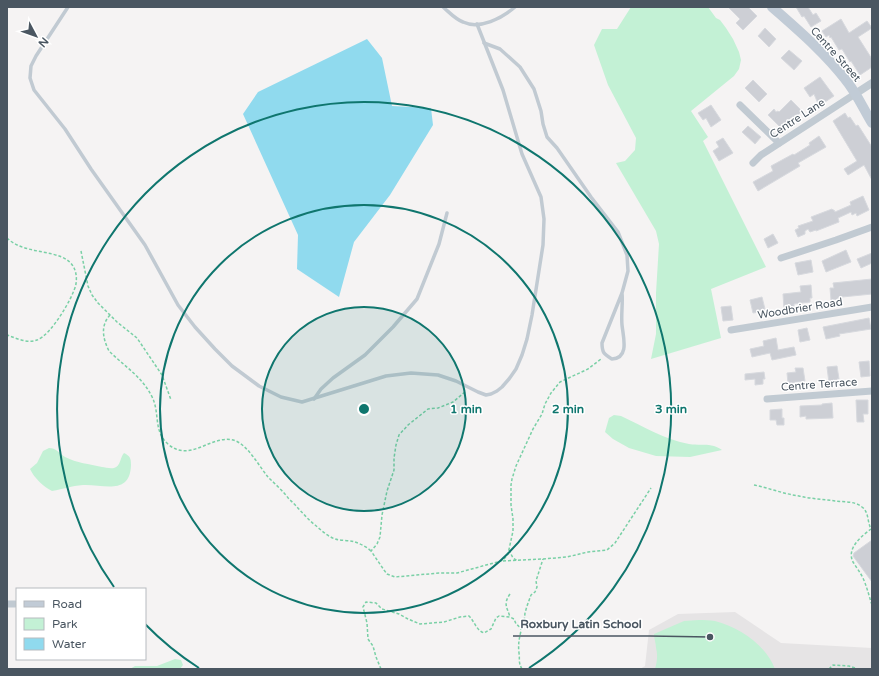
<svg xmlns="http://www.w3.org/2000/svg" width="879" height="676" viewBox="0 0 879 676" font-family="'Varela Round',sans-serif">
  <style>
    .education { fill: #e6e4e5 }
    .green { fill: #c3f1d5 }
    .water { fill: #90daee }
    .building { fill: #cdcfd5; stroke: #d7d9de }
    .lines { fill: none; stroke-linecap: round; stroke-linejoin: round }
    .path { stroke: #7ad0a6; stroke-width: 1.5; stroke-dasharray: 3 2; stroke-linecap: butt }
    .service { stroke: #c1cad2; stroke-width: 3.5 }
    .minor { stroke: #c1cad2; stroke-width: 7 }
    .tertiary { stroke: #c1cad2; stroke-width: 8 }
    .secondary { stroke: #c1cbd6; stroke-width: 10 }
    .ring { fill: none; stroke: #0f766e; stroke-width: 2 }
    .labels { text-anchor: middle; stroke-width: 3; stroke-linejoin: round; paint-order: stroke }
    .street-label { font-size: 11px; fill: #4a5661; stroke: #fff }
    .centre { fill: #0f766e; stroke: #fff; stroke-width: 2 }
    .ring-label { font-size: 12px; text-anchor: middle; font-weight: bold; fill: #0f766e; stroke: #fff; stroke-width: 3; stroke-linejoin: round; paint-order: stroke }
    .leader { fill: none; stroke: #4a5661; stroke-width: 1.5 }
    .callout-dot { fill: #4a5661; stroke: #fff; stroke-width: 1.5 }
    .callout-label { font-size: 12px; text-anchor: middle; font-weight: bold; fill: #4a5661; stroke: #fff; stroke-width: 3; stroke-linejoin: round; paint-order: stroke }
  </style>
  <rect width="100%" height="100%" fill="#f5f3f3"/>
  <!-- education -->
  <path class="education" d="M 735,612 L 781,643 L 872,648 L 872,669 L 640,669 L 645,666 L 649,630 L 678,614 Z"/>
  <!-- green -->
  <g class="green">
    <path d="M 631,7 L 708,7 L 716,18 L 720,20 L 726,28 L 733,39 L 739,52 L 741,60 L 739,69 L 734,76 L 691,111 L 708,137 L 703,141 L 766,267 L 711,289 L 721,338 L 651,359 L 656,334 L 656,293 L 659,244 L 656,231 L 616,163 L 625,161 L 635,150 L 636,138 L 608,85 L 594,45 L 602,29 L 617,29 Z"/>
    <path d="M 614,415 L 621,416 C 643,426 665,440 689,444 C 702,446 711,442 722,450 L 690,457 L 656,456 L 629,448 L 613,439 L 605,432 L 609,418 Z"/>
    <path d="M 49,448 C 56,448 59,453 65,457 C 77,463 89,464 102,467 C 105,467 110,469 114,468 C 121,466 120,457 124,453 C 130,456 131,458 131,465 C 130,496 103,484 83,485 C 71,486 64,489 52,491 C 44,487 34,478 30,469 L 37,463 L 43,451 Z"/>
    <path d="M 699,620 C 704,620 710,620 715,621 C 739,627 766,645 775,669 L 655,669 C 657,662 658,655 656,648 C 656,643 654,639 654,634 L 684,621 Z"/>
    <path d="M 175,659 L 181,660 L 183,665 L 180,669 L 130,669 L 135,666 L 157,666 Z"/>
  </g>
  <!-- water -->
  <path class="water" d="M 367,39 L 382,58 L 392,106 L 431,108 L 433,125 L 390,195 L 354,242 L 339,297 L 297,269 L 298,235 L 243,114 L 258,92 Z"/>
  <!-- building -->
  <g class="building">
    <path d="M 728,7 L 748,7 L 757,16 L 743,30 L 736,23 L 740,19 Z"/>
    <path d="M 796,7 L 808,7 L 813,15 L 816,13 L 821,21 L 811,27 L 804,16 L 802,17 Z"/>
    <path d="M 841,19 L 849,33 L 867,21 L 872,28 L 858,37 L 872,59 L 872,67 L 860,75 L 851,61 L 850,62 L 842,49 L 839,50 L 831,37 L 830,38 L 829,35 L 826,37 L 822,31 Z"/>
    <path d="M 765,28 L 776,39 L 769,47 L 758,36 Z"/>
    <path d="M 789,50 L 802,61 L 794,70 L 781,58 Z"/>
    <path d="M 820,77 L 834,96 L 819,106 L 814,94 L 810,97 L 804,88 Z"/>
    <path d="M 753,80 L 767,94 L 759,102 L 745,88 Z"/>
    <path d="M 791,100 L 802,111 L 797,116 L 796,115 L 792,117 L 781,128 L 768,115 L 774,109 L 776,112 L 778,111 L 779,112 Z"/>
    <path d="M 711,105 L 721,120 L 711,127 L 706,118 L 703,120 L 698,113 Z"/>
    <path d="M 845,113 L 848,118 L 850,117 L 856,126 L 858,125 L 872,147 L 872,180 L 864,165 L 848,175 L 844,169 L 857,161 L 833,121 Z"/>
    <path d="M 748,126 L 761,137 L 755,144 L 742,132 Z"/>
    <path d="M 819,136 L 826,147 L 798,163 L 800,166 L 758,191 L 753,182 L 773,171 L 771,166 L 793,154 L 794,155 L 810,145 L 809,143 Z"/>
    <path d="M 723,138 L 733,153 L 719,161 L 713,151 L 719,147 L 716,142 Z"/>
    <path d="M 863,196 L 869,210 L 857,216 L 856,213 L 852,215 L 851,212 L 838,218 L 839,222 L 816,231 L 816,230 L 810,232 L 808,229 L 805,231 L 805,234 L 798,237 L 795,230 L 799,228 L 798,226 L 813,221 L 811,217 L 832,209 L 833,210 L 834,210 L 835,212 L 851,205 L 850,202 Z"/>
    <path d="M 773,234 L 778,243 L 768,248 L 764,239 Z"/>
    <path d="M 846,250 L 851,262 L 826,272 L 822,261 Z"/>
    <path d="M 872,253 L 872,263 L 861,268 L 857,259 Z"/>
    <path d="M 811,260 L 813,272 L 798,275 L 795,263 Z"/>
    <path d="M 872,279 L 872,294 L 842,297 L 842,299 L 831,300 L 830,288 L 834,288 L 833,283 Z"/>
    <path d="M 811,285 L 812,298 L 810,298 L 810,302 L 794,304 L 794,308 L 784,309 L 783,294 L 801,292 L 800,286 Z"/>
    <path d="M 762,297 L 765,309 L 759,311 L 759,312 L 753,313 L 750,300 Z"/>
    <path d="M 731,306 L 733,320 L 723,321 L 721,307 Z"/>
    <path d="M 869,318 L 871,329 L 839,334 L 840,336 L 826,339 L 823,327 Z"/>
    <path d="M 807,328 L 810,340 L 800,342 L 798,330 Z"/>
    <path d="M 776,338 L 778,350 L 794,347 L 796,355 L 772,360 L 770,353 L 752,357 L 750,349 L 764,346 L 763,341 Z"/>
    <path d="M 869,361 L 870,376 L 861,377 L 859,362 Z"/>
    <path d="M 837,366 L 839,379 L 837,379 L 838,382 L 829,383 L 827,367 Z"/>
    <path d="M 795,368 L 803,368 L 805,381 L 788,383 L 787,373 L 796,372 Z"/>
    <path d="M 764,372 L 765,379 L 763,379 L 763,384 L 755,385 L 755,379 L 745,380 L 745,374 Z"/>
    <path d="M 856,400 L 868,400 L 868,414 L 863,414 L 864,422 L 857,422 Z"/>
    <path d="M 832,403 L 833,418 L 806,419 L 806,416 L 800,417 L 800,406 L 822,405 L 822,404 Z"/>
    <path d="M 782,409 L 782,418 L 784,418 L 784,425 L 777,425 L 776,420 L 770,420 L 770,410 Z"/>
    <path d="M 872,540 L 872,582 L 853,556 L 854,553 Z"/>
  </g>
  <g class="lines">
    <!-- path -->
    <g class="path">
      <path d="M 7,238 C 25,256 62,248 73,266 C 76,271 77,277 76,284 C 73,298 51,335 37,340 C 27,344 16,338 7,335"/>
      <path d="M 81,251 L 88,286 L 92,295 L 98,303 L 117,322 L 137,338 L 162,375 L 171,400"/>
      <path d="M 110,315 C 100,326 103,339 109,351 C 123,365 142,377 151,395 C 161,412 152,431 169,445 C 192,463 213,432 236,441 C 249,447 259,466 268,477 C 275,484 283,491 289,499 C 298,507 305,517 315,525 C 321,530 327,536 335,539 C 341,541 349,540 355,542 C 361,544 367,547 371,551"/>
      <path d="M 465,392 L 453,402 L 438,408 L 428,409 L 408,425 L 399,435 L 396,445 L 394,458 L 394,470 L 387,491 L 382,515 L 380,537 L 377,544 L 371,551 L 384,570 L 387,574 L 395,577 L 439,573 L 457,573 L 501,561 L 504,559 L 508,554 L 513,531 L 513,519 L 511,505 L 511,485 L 512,479 L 516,466 L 533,429 L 542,414 L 545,404 L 551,393 L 560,382 L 588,369 L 601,359"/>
      <path d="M 754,485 C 769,488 784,494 799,496 C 811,499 823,499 835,501 C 844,502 855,501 862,507 C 869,512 867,521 871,529 C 862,536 846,548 853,562 C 856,567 860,572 863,578 C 867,587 869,596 872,605"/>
      <path d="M 509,550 L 513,558 L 518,561"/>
      <path d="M 503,561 L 543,559 L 567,557 L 588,552 L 607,550 L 615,543 L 651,488"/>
      <path d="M 510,594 C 503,604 507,607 510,617"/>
      <path d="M 381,669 L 376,657 L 373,646 L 368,639 L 367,623 L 363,607 L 366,602 L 376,603 L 382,609 L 399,614 L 408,619 L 420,624 L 444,622 L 460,617 L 469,616 C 475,622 476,630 484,633 L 491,629 L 496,618 L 499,616 L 510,617 L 514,619 L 516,624 L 521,628"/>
      <path d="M 522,669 C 518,662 520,660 519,653 C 518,645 519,639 521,631 L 521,628 L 524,623 L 525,613 L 527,606 L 531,595 L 535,592 L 537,587 L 536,581 L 543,559"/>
      <path d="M 829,669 L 833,665 L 849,666 L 858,669"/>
    </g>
    <!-- service -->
    <g class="service">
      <path d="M 68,7 L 36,56 L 31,66 L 30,78 L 34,90 L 65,129 L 91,169 L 145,245 L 178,305 L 195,327 L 215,349 L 232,366 L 259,386 L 281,397 L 302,402 L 386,376 L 411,373 L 438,375 L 456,381 L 478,392 L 486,395 L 491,394 L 497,391 L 502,387 L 509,379 L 516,369 L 522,355 L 527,339 L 532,315 L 543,245 L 544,219 L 541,197 L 522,154 L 503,90 L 477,24"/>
      <path d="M 443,7 C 449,12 455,19 463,22 C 480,30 502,18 515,7"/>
      <path d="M 484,43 L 500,49 L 520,67 L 534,89 L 541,111 L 543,124 L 547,137 L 557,148 L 591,197 L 618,232 L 627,255 L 628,271 L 622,293 L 602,343 C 602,353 604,354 612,359 C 630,358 623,336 622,325 C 621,314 623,303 622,293"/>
      <path d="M 314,399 L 321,389 L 333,378 L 365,355 L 393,327 L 417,299 L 439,244 L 447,213"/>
    </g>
    <!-- minor -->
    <g class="minor">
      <path d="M 740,105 L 779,143"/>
      <path d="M 753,163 L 761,155 L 855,94"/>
      <path d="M 781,258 L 836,240 L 872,227"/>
      <path d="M 731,330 L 872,307"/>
      <path d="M 767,399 L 872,391"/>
      <path d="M 7,604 L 15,604"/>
    </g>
    <!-- tertiary -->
    <path class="tertiary" d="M 855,94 L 872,83"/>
    <!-- secondary -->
    <path class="secondary" d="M 772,7 C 798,30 824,52 845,79 C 856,92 863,108 872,123"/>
  </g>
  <!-- distance rings -->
  <circle cx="364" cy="409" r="102" fill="#0f766e" fill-opacity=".12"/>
  <g class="ring">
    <circle cx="364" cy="409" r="102"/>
    <circle cx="364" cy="409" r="204"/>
    <path d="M199 668A307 307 0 0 1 145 624M114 587A307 307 0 1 1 529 668"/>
  </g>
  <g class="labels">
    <!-- street labels -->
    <g class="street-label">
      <text transform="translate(836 54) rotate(48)" y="4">Centre Street</text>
      <text transform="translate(797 118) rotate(-33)" y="4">Centre Lane</text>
      <text transform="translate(800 308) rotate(-9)" y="4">Woodbrier Road</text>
      <text transform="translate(819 384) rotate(-4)" y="4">Centre Terrace</text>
    </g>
  </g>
  <circle cx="364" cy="409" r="6" class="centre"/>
  <g class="ring-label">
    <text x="466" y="413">1 min</text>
    <text x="568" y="413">2 min</text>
    <text x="671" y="413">3 min</text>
  </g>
  <!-- callouts -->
  <path class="leader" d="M710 637L650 636H513"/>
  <circle class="callout-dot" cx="710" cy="637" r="4"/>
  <g class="callout-label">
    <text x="581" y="628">Roxbury Latin School</text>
  </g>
  <!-- border -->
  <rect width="879" height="676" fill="none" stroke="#4a5661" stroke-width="16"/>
  <!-- legend -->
  <rect x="16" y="588" width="130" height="72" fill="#ffffff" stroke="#b7bbc0"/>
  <rect x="24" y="601" width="20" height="6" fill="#c1cbd6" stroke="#b7bbc0"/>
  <text x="52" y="608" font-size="12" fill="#4a5661">Road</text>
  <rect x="24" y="618" width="20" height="12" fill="#c3f1d5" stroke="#b7bbc0"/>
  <text x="52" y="628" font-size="12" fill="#4a5661">Park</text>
  <rect x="24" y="638" width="20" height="12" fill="#90daee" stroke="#b7bbc0"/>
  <text x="52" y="648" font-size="12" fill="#4a5661">Water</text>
  <!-- north arrow -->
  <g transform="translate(36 36) rotate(131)" stroke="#ffffff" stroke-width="3" paint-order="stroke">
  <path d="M0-3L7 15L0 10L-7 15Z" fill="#4a5661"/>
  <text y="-6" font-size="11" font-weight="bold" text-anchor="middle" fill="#4a5661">N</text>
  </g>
</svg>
